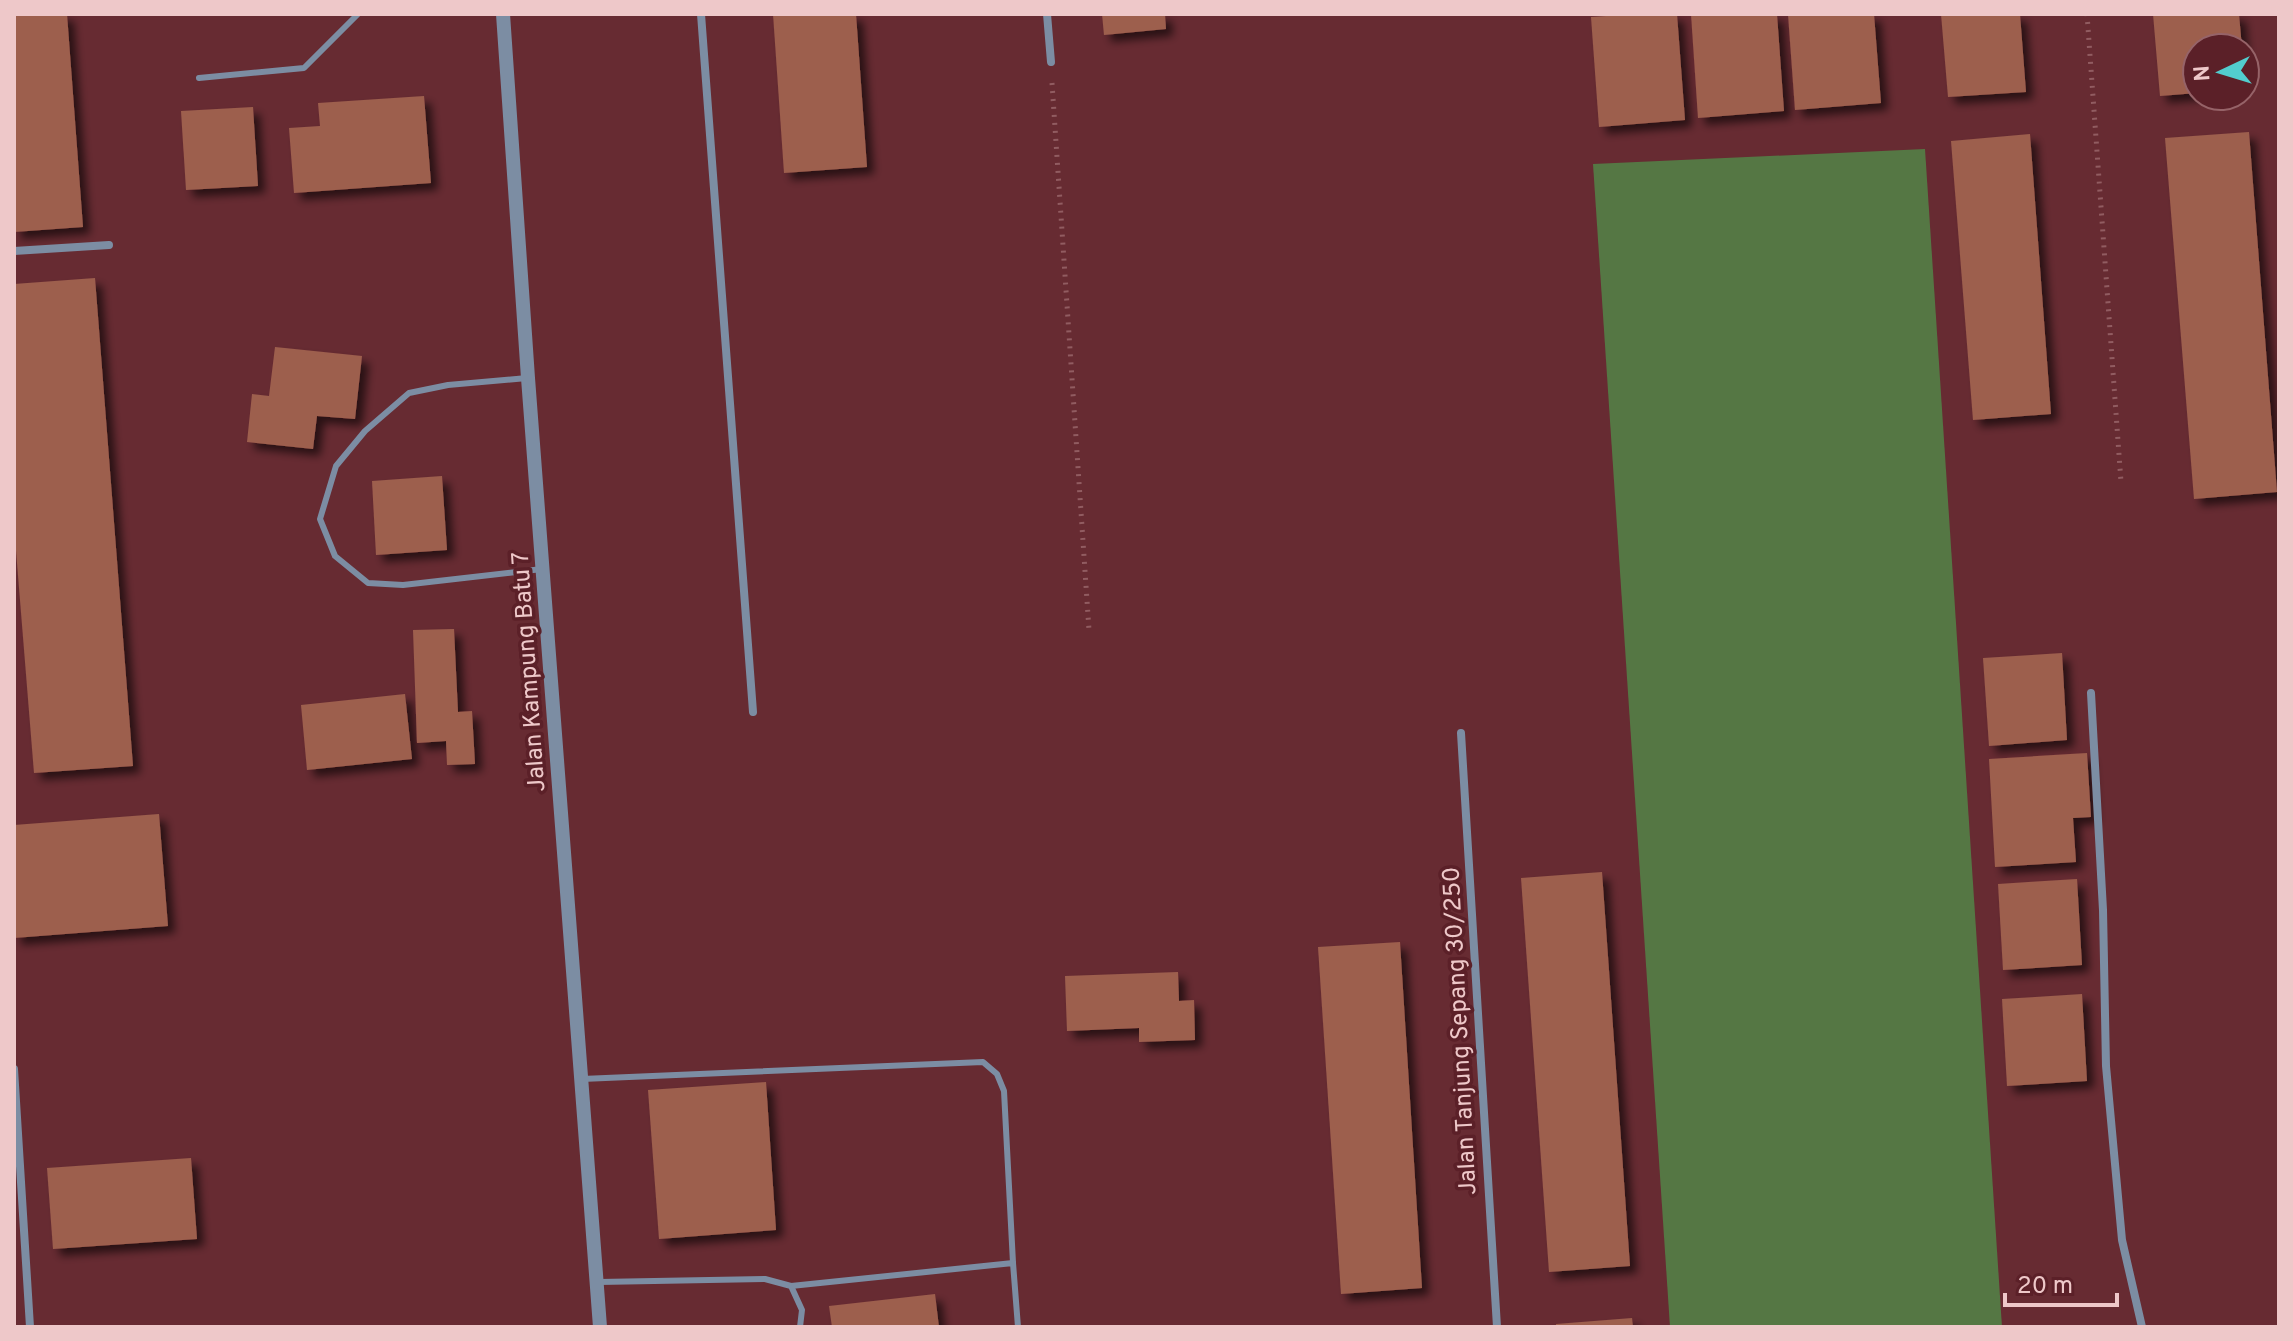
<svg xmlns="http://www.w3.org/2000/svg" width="2293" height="1341" viewBox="0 0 2293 1341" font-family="Overpass,sans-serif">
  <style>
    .green { fill: #574 }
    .building { fill: #9d5f4e; filter: url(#shadow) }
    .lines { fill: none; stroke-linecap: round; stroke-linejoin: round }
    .path { stroke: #915c61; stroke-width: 5; stroke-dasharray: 2 6; stroke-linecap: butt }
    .service { stroke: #7c8da3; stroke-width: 6 }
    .minor { stroke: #7c8da3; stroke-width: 8 }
    .tertiary { stroke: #7c8da3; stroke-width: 14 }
    .labels { text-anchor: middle; stroke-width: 7; stroke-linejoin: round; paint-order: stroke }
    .street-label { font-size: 24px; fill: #eec8c9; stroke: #5b2028 }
  </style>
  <defs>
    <filter id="shadow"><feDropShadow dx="7" dy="7" stdDeviation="4" flood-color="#0009"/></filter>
  </defs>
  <rect width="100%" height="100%" fill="#672b32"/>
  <!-- green -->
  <path class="green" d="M 1925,149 L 2002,1327 L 1670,1327 L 1593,164 Z"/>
  <!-- building -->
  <g class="building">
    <path d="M 14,14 L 67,14 L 83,227 L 14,232 Z"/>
    <path d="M 773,14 L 856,14 L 867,167 L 784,173 Z"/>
    <path d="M 1102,14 L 1165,14 L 1166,29 L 1104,35 Z"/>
    <path d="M 1636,14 L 1677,14 L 1685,120 L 1599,127 L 1591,17 Z"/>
    <path d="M 1691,14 L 1777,14 L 1784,111 L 1698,118 Z"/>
    <path d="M 1788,14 L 1874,14 L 1881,103 L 1795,110 Z"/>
    <path d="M 1941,14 L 2020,14 L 2026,92 L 1948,97 Z"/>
    <path d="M 2153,14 L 2239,14 L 2242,48 L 2197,48 L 2197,93 L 2160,96 Z"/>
    <path d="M 424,96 L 431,183 L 294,193 L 289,128 L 320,126 L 318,103 Z"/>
    <path d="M 253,107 L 258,186 L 186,190 L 181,111 Z"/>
    <path d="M 2249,132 L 2277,492 L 2194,499 L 2165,138 Z"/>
    <path d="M 2030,134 L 2051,414 L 1973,420 L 1951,141 Z"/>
    <path d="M 95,278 L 133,766 L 34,773 L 14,526 L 14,284 Z"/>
    <path d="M 275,347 L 362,356 L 355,419 L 317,416 L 313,449 L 247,442 L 252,394 L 269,396 Z"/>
    <path d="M 442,476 L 447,550 L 376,555 L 372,481 Z"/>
    <path d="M 454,629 L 458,712 L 472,711 L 475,764 L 447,765 L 446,741 L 417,743 L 413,630 Z"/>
    <path d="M 2062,653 L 2067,740 L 1989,746 L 1983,658 Z"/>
    <path d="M 405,694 L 412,759 L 307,770 L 301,705 Z"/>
    <path d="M 2087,753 L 2091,817 L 2073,818 L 2076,862 L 1995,867 L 1989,759 Z"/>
    <path d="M 159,814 L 168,926 L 14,938 L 14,825 Z"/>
    <path d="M 1602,872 L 1630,1266 L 1549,1272 L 1521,878 Z"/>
    <path d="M 2077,879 L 2082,965 L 2003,970 L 1998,884 Z"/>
    <path d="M 1400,942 L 1422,1288 L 1341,1294 L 1318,947 Z"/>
    <path d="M 1178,972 L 1179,1001 L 1194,1000 L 1195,1040 L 1139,1042 L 1139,1028 L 1067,1031 L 1065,976 Z"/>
    <path d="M 2082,994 L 2087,1081 L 2007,1086 L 2002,999 Z"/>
    <path d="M 766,1082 L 776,1230 L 659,1239 L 648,1090 Z"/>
    <path d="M 191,1158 L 197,1239 L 53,1249 L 47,1168 Z"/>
    <path d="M 935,1294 L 939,1327 L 832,1327 L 829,1306 Z"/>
    <path d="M 1632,1318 L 1633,1327 L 1556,1327 L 1556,1324 Z"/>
  </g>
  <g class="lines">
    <!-- path -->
    <g class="path">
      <path d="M 2087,14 L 2121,482"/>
      <path d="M 1052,83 L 1089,630"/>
    </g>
    <!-- service -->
    <g class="service">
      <path d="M 199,78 L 304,68 L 358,14"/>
      <path d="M 527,378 L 448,385 L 409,393 L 365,431 L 336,466 L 320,519 L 335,556 L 368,583 L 403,585 L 542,569"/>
      <path d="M 582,1079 L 983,1062 L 997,1074 L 1004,1091 L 1013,1263"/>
      <path d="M 599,1282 L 765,1279 L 791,1286 L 802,1310 L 800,1327"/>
      <path d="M 791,1286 L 1013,1263 L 1018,1327"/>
    </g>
    <!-- minor -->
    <g class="minor">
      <path d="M 701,14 L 753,712"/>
      <path d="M 1047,14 L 1051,62"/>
      <path d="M 14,251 L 109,245"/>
      <path d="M 2091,693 L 2103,910 L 2106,1066 L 2122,1240 L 2142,1327"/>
      <path d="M 1461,733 L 1497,1327"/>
      <path d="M 14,1069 L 30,1327"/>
    </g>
    <!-- tertiary -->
    <path class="tertiary" d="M 503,14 L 528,378 L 600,1327"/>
  </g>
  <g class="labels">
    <!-- street labels -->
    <g class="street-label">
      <text transform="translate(528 672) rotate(-94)" y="8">Jalan Kampung Batu 7</text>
      <text transform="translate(1459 1031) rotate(-93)" y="8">Jalan Tanjung Sepang 30/250</text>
    </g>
  </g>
  <!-- border -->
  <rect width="2293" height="1341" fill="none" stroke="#eec8c9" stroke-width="32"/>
  <!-- north arrow -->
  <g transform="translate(2221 72) rotate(266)"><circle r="38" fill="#5b2028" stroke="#966368" stroke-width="2"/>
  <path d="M0-6L14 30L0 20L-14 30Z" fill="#52cdce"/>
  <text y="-12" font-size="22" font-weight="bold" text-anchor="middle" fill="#eec8c9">N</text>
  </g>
  <!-- scale -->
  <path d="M2005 1293v12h112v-12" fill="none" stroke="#eec8c9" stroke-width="4"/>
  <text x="2017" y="1293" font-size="24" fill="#eec8c9" stroke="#5b2028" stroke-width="6" paint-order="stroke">20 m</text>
</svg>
